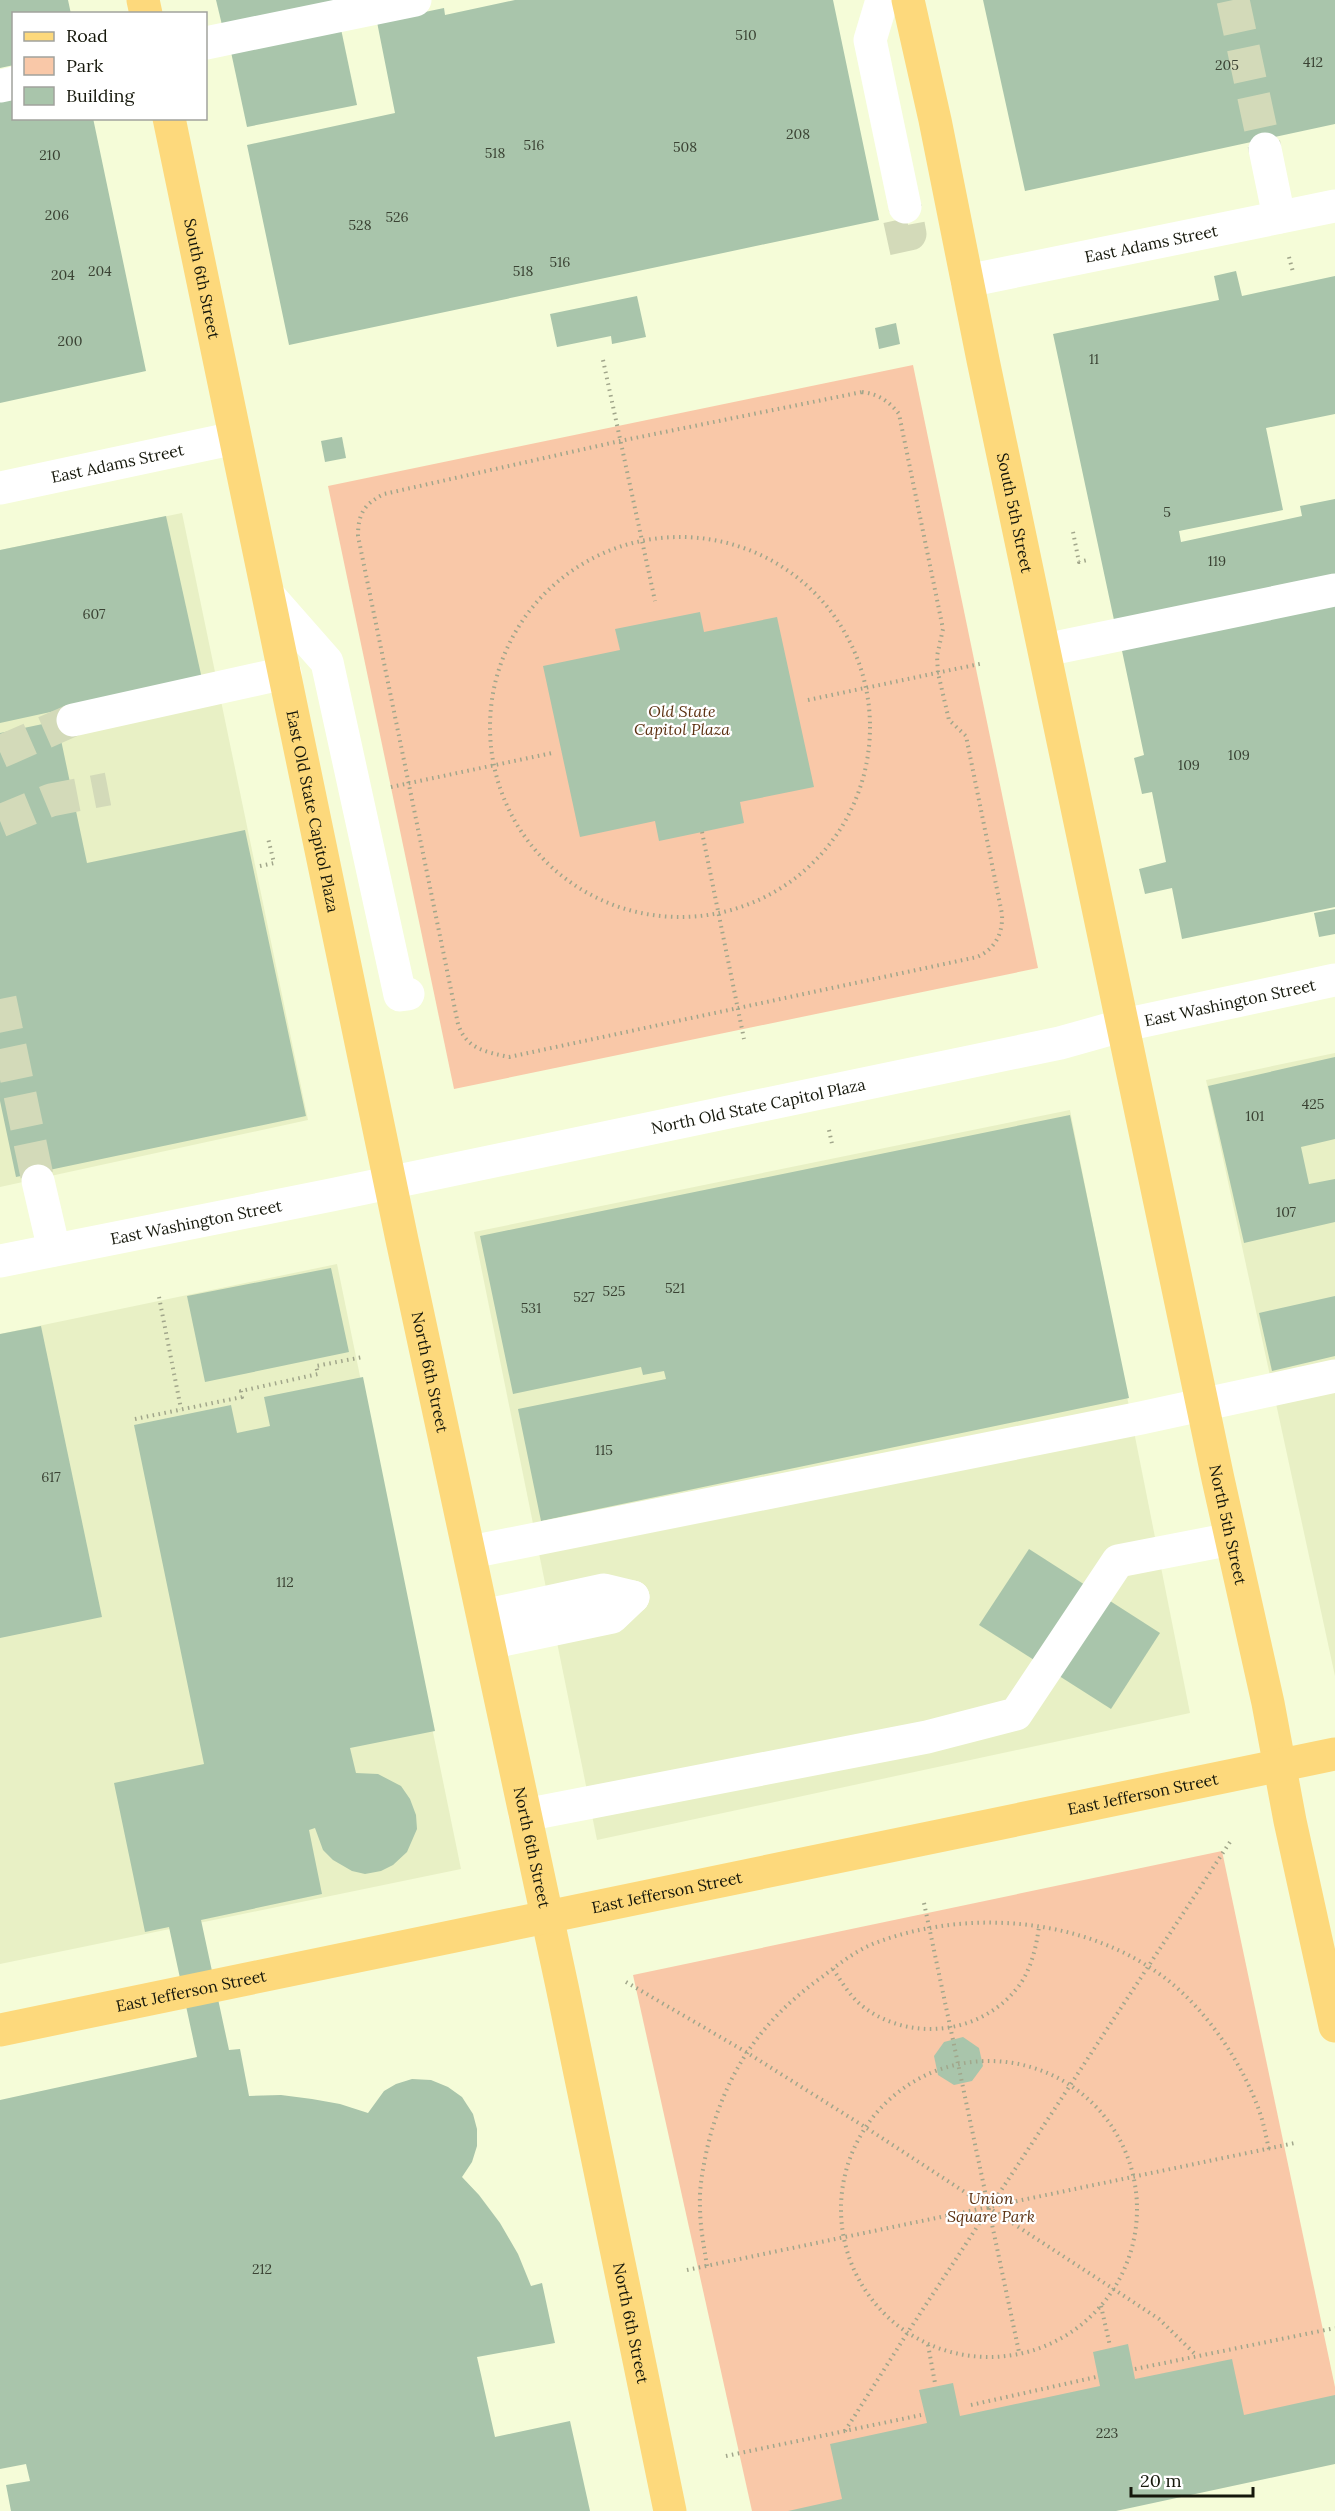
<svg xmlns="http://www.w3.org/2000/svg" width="1335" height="2511" viewBox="0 0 1335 2511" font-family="Lora,serif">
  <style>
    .built { fill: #e8f0c5 }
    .green { fill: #f9c8a8 }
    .building { fill: #a9c5ab }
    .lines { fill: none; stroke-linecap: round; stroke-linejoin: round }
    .minor-tunnel { stroke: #d3dab9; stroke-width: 33; stroke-dasharray: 33 16; stroke-linecap: butt }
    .path { stroke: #a1a68b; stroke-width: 4; stroke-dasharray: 1.5 4.5; stroke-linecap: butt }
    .minor { stroke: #fff; stroke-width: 33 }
    .major { stroke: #fdd97c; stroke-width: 33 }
    .labels { text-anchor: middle; stroke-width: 4.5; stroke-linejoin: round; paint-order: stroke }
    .number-label { font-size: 14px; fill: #3a4233 }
    .street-label { font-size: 16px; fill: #15170b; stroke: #fff }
    .park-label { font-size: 16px; font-style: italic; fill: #5c3111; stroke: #fff }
  </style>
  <rect width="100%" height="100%" fill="#f5fcd8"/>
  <!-- built -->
  <g class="built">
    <path d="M 182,513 L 308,1120 L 0,1187 L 0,550 Z"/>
    <path d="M 1335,1053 L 1335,1676 L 1206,1080 Z"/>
    <path d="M 1070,1110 L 1190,1713 L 597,1840 L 474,1232 Z"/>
    <path d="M 337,1264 L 461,1869 L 0,1964 L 0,1334 Z"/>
  </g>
  <!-- green -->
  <g class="green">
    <path d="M 913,365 L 1038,968 L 454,1089 L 328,486 Z"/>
    <path d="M 1222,1851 L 1335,2387 L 1335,2461 L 1107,2511 L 752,2511 L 633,1975 Z"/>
  </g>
  <!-- building -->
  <g class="building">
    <path d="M 0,0 L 68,0 L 71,14 L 14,14 L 14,65 L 0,68 Z"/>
    <path d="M 216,0 L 333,0 L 333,1 L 222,25 Z"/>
    <path d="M 515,0 L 833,0 L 879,220 L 289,345 L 247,145 L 395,113 L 377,22 L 444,8 L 445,15 Z"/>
    <path d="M 983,0 L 1335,0 L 1335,124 L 1025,191 Z"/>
    <path d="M 341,29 L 357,105 L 247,127 L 231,52 Z"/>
    <path d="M 14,97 L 14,118 L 93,118 L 146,371 L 0,403 L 0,100 Z"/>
    <path d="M 1236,271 L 1242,296 L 1335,276 L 1335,414 L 1266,428 L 1283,510 L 1179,531 L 1181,542 L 1302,516 L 1300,506 L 1335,499 L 1335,574 L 1114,620 L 1053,334 L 1219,300 L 1214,276 Z"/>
    <path d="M 637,296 L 646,337 L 612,344 L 611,336 L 557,347 L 550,314 Z"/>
    <path d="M 896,323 L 900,344 L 879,349 L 875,328 Z"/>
    <path d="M 342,437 L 346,458 L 325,462 L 321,441 Z"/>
    <path d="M 166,516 L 202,679 L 0,723 L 0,550 Z"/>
    <path d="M 1335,603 L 1335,907 L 1182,939 L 1172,888 L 1145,894 L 1139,869 L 1166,862 L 1152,792 L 1142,794 L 1134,758 L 1144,755 L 1121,646 Z"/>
    <path d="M 700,612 L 704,632 L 777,617 L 814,787 L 740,802 L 744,823 L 702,832 L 659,841 L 655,821 L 580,837 L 543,666 L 620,650 L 615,629 Z"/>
    <path d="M 57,721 L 87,863 L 245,830 L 306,1116 L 16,1177 L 0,1101 L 0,733 Z"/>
    <path d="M 1335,909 L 1335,934 L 1319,937 L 1314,913 Z"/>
    <path d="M 1335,1057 L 1335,1139 L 1301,1147 L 1309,1184 L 1335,1179 L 1335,1222 L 1244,1243 L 1208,1086 Z"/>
    <path d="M 1070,1115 L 1129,1398 L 541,1521 L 518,1409 L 666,1379 L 664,1371 L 643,1375 L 641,1367 L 513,1394 L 480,1236 Z"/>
    <path d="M 331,1268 L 349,1352 L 205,1382 L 187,1296 Z"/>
    <path d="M 1335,1296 L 1335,1356 L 1272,1371 L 1259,1313 Z"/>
    <path d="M 41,1326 L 102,1617 L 0,1638 L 0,1334 Z"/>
    <path d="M 363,1377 L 435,1731 L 350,1748 L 356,1773 L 378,1774 L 401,1786 L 410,1799 L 416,1815 L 417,1829 L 407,1852 L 393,1865 L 381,1871 L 365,1874 L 352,1871 L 333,1860 L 323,1850 L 315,1828 L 309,1830 L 322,1894 L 201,1920 L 229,2050 L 240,2049 L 249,2096 L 281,2095 L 312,2099 L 340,2104 L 368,2113 L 384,2091 L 396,2084 L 412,2079 L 431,2080 L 448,2087 L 462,2097 L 473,2114 L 477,2129 L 477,2146 L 472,2162 L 462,2177 L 479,2195 L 500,2223 L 518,2254 L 531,2286 L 542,2283 L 555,2343 L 477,2357 L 495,2437 L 570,2421 L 590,2511 L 11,2511 L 6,2485 L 30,2481 L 26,2464 L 0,2469 L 0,2100 L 197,2057 L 169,1927 L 145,1932 L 114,1783 L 204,1764 L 134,1425 L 231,1405 L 237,1433 L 270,1426 L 264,1397 Z"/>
    <path d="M 1029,1549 L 1160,1633 L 1111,1709 L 979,1625 Z"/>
    <path d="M 963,2037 L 979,2048 L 983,2066 L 972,2081 L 954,2085 L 938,2075 L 934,2056 L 944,2042 Z"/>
    <path d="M 1128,2344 L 1135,2379 L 1232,2359 L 1244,2415 L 1335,2395 L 1335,2464 L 1116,2511 L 788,2511 L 842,2499 L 830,2444 L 927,2423 L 919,2390 L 953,2383 L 960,2416 L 1100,2386 L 1093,2352 Z"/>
  </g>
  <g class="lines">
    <!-- minor-tunnel -->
    <g class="minor-tunnel">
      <path d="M 1233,0 L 1265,149"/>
      <path d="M 887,239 L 910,234 L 905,207"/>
      <path d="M 0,752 L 73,720"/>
      <path d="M 0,821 L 51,800 L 108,789"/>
      <path d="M 0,999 L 38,1181"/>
    </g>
    <!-- path -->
    <g class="path">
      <path d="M 1289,257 L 1293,272"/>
      <path d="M 603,360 L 655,601"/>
      <path d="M 862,392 C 878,394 889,401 899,414 L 943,629 L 937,656 L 938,673 L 949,720 L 966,736 L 1002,914 C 1003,934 995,949 977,957 L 509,1057 C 486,1052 466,1049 458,1024 L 358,536 C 358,514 364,504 384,494 L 620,441 Z"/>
      <path d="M 1073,532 L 1079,562 L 1087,560"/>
      <circle cx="680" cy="727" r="190"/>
      <path d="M 808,700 L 984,663"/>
      <path d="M 391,787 L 552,753"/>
      <path d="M 702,832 L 744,1039"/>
      <path d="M 260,866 L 274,863 L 268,838"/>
      <path d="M 829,1130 L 832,1144"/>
      <path d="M 159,1297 L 181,1409"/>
      <path d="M 135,1419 L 242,1397 L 241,1391 L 318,1374 L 316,1366 L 363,1357"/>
      <path d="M 924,1903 L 1019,2352"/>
      <path d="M 833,1969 C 841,1981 850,1996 861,2005 C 908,2043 981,2035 1018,1987 C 1031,1970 1036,1948 1039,1927"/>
      <path d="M 626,1982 L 746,2052 L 865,2127 L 1115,2290 L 1159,2319 L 1197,2356"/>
      <circle cx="989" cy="2209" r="148"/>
      <path d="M 707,2266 C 704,2246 700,2227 700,2207 C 699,2188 703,2168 707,2149 C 724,2075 760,2021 822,1977 C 839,1964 855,1951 875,1943 C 968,1908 1084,1917 1165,1978 C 1207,2010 1243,2064 1260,2113 C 1264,2125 1266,2137 1269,2149"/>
      <path d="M 687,2270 L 1295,2143"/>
      <path d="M 1101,2306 L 1110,2346"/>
      <path d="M 928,2345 L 935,2383"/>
      <path d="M 1135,2369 L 1335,2328"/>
      <path d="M 971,2405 L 1096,2377"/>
      <path d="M 845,2431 L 906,2335 L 1230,1842"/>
      <path d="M 726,2456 L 921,2415"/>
    </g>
    <!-- minor -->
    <g class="minor">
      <path d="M 882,0 L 870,40 L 905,207"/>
      <path d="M 206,43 L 415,0"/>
      <path d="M 0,86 L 14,83"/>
      <path d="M 1265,149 L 1279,217"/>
      <path id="s1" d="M 967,281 L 1335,206"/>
      <path id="s2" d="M 0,488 L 235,438"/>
      <path d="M 269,596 L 327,662 L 400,995 L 408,994"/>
      <path d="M 1045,650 L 1335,590"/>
      <path d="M 73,720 L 285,673"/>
      <path d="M 38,1181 L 54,1250"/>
      <path id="s3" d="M 0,1261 L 331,1195 L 1060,1043 L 1124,1025 L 1335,980"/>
      <path d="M 471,1552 L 1141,1418 L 1335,1376"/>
      <path d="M 483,1616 L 604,1590 L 633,1597"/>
      <path d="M 489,1643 L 612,1617 L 633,1597"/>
      <path d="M 525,1815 L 927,1737 L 1016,1714 L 1118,1561 L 1231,1539"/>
    </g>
    <!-- major -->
    <g class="major">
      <path d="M 143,0 L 146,14"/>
      <path id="s4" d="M 908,0 L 935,120 L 983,360 L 1218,1479 L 1268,1703 L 1290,1821 L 1335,2026"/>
      <path id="s5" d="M 169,118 L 402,1240 L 562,1986 L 670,2511"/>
      <path id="s6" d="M 0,2030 L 1335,1754"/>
    </g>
  </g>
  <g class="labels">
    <!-- number labels -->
    <g class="number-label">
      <text x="746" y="40">510</text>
      <text x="1313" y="67">412</text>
      <text x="1227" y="70">205</text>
      <text x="798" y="139">208</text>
      <text x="534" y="150">516</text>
      <text x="685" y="152">508</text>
      <text x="495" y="158">518</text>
      <text x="50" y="160">210</text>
      <text x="57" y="220">206</text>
      <text x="397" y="222">526</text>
      <text x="360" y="230">528</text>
      <text x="560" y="267">516</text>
      <text x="100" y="276">204</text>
      <text x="523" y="276">518</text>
      <text x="63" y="280">204</text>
      <text x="70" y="346">200</text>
      <text x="1094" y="364">11</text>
      <text x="1167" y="517">5</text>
      <text x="1217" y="566">119</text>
      <text x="94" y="619">607</text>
      <text x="1239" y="760">109</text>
      <text x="1189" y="770">109</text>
      <text x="1313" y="1109">425</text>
      <text x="1255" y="1121">101</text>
      <text x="1286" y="1217">107</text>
      <text x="675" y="1293">521</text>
      <text x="614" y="1296">525</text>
      <text x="584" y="1302">527</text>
      <text x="531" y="1313">531</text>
      <text x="604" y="1455">115</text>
      <text x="51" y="1482">617</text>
      <text x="285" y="1587">112</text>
      <text x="262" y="2274">212</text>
      <text x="1107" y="2438">223</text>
    </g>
    <!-- street labels -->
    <g class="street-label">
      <text dy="6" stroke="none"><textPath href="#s1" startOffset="188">East Adams Street</textPath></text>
      <text dy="6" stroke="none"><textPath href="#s5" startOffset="164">South 6th Street</textPath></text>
      <text dy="6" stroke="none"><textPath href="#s2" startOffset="120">East Adams Street</textPath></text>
      <text dy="6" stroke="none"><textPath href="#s4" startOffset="524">South 5th Street</textPath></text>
      <text dy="6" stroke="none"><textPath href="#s5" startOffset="708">East Old State Capitol Plaza</textPath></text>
      <text dy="6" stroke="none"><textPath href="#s3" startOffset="1257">East Washington Street</textPath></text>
      <text dy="6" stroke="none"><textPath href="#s3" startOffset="774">North Old State Capitol Plaza</textPath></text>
      <text dy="6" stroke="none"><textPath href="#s3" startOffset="200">East Washington Street</textPath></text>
      <text dy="6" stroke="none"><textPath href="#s5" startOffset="1281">North 6th Street</textPath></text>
      <text dy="6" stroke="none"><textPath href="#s4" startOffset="1558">North 5th Street</textPath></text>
      <text dy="6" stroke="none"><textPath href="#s6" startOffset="1167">East Jefferson Street</textPath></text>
      <text dy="6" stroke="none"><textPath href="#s5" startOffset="1767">North 6th Street</textPath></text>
      <text dy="6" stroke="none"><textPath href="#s6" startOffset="681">East Jefferson Street</textPath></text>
      <text dy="6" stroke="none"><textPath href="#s6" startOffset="195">East Jefferson Street</textPath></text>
      <text dy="6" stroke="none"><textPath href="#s5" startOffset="2253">North 6th Street</textPath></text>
    </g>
    <!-- park labels -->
    <g class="park-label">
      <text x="682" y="717">Old State<tspan x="682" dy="18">Capitol Plaza</tspan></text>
      <text x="991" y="2204">Union<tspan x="991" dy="18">Square Park</tspan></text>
    </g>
  </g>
  <!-- legend -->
  <rect x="12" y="12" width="195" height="108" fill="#ffffff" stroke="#a1a29d" stroke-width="1.5"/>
  <rect x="24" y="32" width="30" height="9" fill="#fdd97c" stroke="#a1a29d" stroke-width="1.5"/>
  <text x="66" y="42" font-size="18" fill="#15170b">Road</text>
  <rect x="24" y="57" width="30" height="18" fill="#f9c8a8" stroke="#a1a29d" stroke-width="1.5"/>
  <text x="66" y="72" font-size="18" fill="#15170b">Park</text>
  <rect x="24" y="87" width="30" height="18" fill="#a9c5ab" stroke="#a1a29d" stroke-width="1.5"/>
  <text x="66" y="102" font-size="18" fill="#15170b">Building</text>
  <!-- scale -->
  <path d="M1131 2487v9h122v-9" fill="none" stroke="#15170b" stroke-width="3"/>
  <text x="1140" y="2487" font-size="18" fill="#15170b" stroke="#ffffff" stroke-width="4.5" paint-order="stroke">20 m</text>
</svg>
